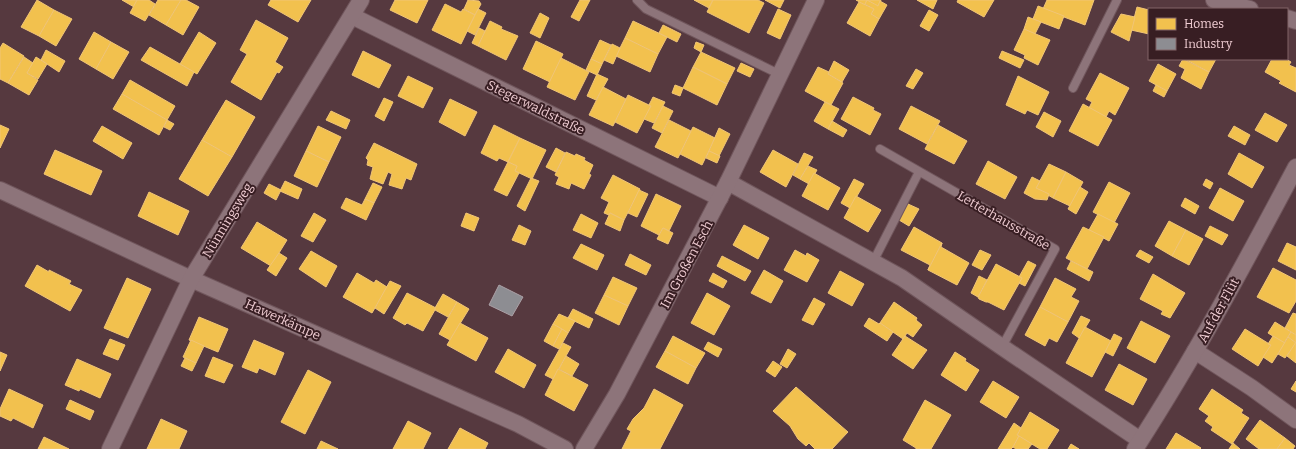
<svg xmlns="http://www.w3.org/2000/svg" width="1296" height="449" viewBox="0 0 1296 449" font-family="Bitter,serif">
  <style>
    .homes { fill: #f2c14e; stroke: #f1c576 }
    .industry { fill: #8d8d92; stroke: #aba0a6 }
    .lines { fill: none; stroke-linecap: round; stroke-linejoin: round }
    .lane-casing { stroke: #70565c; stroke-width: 10 }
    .street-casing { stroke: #70565c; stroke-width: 18 }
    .lane { stroke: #8d747a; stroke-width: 8 }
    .street { stroke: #8d747a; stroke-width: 16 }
    .labels { text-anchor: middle; stroke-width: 4; stroke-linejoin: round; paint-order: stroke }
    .street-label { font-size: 13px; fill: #f0cdd3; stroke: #381e23 }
  </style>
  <rect width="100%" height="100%" fill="#56393f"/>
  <!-- homes -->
  <g class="homes">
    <path d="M 37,0 L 54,10 L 39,36 L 21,27 Z"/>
    <path d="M 122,0 L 137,0 L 134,7 Z"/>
    <path d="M 137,0 L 149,0 L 155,4 L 145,21 L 130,13 Z"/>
    <path d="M 158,0 L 181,0 L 166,25 L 149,15 Z"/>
    <path d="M 181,0 L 186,0 L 199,7 L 183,35 L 166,25 Z"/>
    <path d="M 271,0 L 311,0 L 298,22 L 268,5 Z"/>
    <path d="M 395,0 L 428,0 L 417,23 L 390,10 Z"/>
    <path d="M 468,0 L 479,1 L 481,4 L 475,15 L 464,9 Z"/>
    <path d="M 580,0 L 590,0 L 579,21 L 571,17 Z"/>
    <path d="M 694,0 L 713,0 L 709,8 Z"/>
    <path d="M 713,0 L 758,0 L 764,3 L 749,33 L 707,12 Z"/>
    <path d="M 765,0 L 784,0 L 780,8 Z"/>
    <path d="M 856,0 L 881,0 L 878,6 L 867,0 L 865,5 Z"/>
    <path d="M 867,0 L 878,6 L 880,1 L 887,5 L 879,19 L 871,14 L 874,9 L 865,4 Z"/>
    <path d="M 917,0 L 937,0 L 933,9 Z"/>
    <path d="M 958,0 L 994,0 L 984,17 L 957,2 Z"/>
    <path d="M 1047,0 L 1094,0 L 1085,25 L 1043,9 Z"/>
    <path d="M 859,2 L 874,9 L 871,14 L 879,19 L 870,36 L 847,23 Z"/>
    <path d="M 445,4 L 461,12 L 463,9 L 475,15 L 461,44 L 432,30 Z"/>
    <path d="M 1038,6 L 1064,16 L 1059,29 L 1033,19 Z"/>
    <path d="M 1137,7 L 1149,10 L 1149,34 L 1131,30 Z"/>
    <path d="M 478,9 L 486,13 L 475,35 L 467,31 Z"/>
    <path d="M 778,9 L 791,15 L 780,39 L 767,33 Z"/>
    <path d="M 54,10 L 72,19 L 56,46 L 39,36 Z"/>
    <path d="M 929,10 L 938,15 L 929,31 L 920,26 Z"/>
    <path d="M 540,13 L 549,18 L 540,38 L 530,33 Z"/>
    <path d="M 1121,14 L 1135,17 L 1129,41 L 1111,32 Z"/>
    <path d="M 1028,17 L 1041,22 L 1035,34 L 1024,29 Z"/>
    <path d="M 256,20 L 288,38 L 275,62 L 283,67 L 279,73 L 277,72 L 261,100 L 231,82 L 247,54 L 240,50 Z"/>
    <path d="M 490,21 L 502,27 L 501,29 L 518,36 L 506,60 L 478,46 Z"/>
    <path d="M 633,21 L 667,37 L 658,54 L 625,38 Z"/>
    <path d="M 663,25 L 681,34 L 677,42 L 659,33 Z"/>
    <path d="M 479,28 L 485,31 L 478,46 L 472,43 Z"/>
    <path d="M 1024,29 L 1050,40 L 1038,65 L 1024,58 L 1025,55 L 1014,50 Z"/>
    <path d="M 94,32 L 111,42 L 96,69 L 79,59 Z"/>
    <path d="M 199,32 L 216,43 L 197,74 L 180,64 Z"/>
    <path d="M 625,38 L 658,54 L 650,72 L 616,56 Z"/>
    <path d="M 600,40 L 611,45 L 602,64 L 591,59 Z"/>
    <path d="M 536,41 L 563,54 L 550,82 L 523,69 Z"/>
    <path d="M 111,42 L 129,52 L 113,79 L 96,69 Z"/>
    <path d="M 696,42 L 704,45 L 701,52 L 694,48 Z"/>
    <path d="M 3,43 L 24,56 L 8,83 L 0,79 L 0,48 Z"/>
    <path d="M 612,44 L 620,48 L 613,64 L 604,60 Z"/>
    <path d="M 150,47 L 194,72 L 187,86 L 141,60 Z"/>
    <path d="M 46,50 L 65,61 L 59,72 L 41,60 Z"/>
    <path d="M 363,51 L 391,65 L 379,88 L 352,75 Z"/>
    <path d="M 1002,51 L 1024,60 L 1020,68 L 999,58 Z"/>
    <path d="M 701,52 L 735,68 L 727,84 L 693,67 Z"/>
    <path d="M 24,57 L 33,63 L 27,73 L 38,80 L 29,95 L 8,83 Z"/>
    <path d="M 36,57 L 47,64 L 38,79 L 27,73 Z"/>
    <path d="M 561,58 L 589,72 L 575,100 L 547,87 Z"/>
    <path d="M 591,59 L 602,64 L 597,75 L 586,70 Z"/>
    <path d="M 1183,59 L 1209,72 L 1201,89 L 1181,78 L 1185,69 L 1179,66 Z"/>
    <path d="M 1185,59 L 1216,59 L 1209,72 Z"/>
    <path d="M 1272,59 L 1286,59 L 1291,62 L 1289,65 L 1296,68 L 1296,92 L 1279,83 L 1281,81 L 1265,72 Z"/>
    <path d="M 834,61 L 849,70 L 842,82 L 828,74 Z"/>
    <path d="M 741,63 L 754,69 L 750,77 L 737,71 Z"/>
    <path d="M 1158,64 L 1176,74 L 1167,91 L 1149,81 Z"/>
    <path d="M 693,67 L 727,84 L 717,105 L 683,88 Z"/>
    <path d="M 818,67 L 829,72 L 828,74 L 843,83 L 831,105 L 805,91 Z"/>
    <path d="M 916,69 L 923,73 L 913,89 L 906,86 Z"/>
    <path d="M 1100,73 L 1129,88 L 1115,115 L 1109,111 L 1106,117 L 1089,108 L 1092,102 L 1086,99 Z"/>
    <path d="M 597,74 L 608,79 L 596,100 L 587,96 Z"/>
    <path d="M 408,76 L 433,88 L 423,108 L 398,96 Z"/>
    <path d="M 1018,76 L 1049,92 L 1038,115 L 1027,110 L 1025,114 L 1006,105 Z"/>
    <path d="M 130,80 L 175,106 L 167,120 L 122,94 Z"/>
    <path d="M 675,85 L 683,88 L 680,96 L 672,93 Z"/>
    <path d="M 1156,85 L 1167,91 L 1164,97 L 1153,91 Z"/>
    <path d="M 603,87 L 626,99 L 613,126 L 589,115 Z"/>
    <path d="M 122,94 L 167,120 L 159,135 L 113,109 Z"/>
    <path d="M 628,95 L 651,106 L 637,133 L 615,122 Z"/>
    <path d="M 653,97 L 665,102 L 654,123 L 644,119 L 651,106 L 649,105 Z"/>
    <path d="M 853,97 L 874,108 L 873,110 L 881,114 L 870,135 L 841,119 Z"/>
    <path d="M 384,98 L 393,102 L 384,121 L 375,116 Z"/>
    <path d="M 450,99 L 477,112 L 465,136 L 439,122 Z"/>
    <path d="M 226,100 L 255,117 L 232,157 L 202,140 Z"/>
    <path d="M 825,102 L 839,109 L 828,129 L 814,121 Z"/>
    <path d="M 1083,104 L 1112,120 L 1098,146 L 1069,131 Z"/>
    <path d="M 663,106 L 673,111 L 662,133 L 652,128 Z"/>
    <path d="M 911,106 L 940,121 L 927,144 L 899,129 Z"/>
    <path d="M 331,111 L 350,120 L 346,129 L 326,120 Z"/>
    <path d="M 1044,112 L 1061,121 L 1053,137 L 1036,127 Z"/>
    <path d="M 1265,113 L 1287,125 L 1277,142 L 1255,130 Z"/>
    <path d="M 167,120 L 174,124 L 170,130 L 164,127 Z"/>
    <path d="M 669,120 L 691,131 L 678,158 L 655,147 Z"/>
    <path d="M 832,121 L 847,130 L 843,137 L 828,129 Z"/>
    <path d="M 0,125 L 9,129 L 0,148 Z"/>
    <path d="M 494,125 L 520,138 L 508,162 L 499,158 L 497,161 L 481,153 Z"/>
    <path d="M 938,125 L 967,141 L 954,164 L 925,149 Z"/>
    <path d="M 102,126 L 132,143 L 123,159 L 93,141 Z"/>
    <path d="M 318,126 L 341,137 L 329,162 L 306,151 Z"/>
    <path d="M 1234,126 L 1250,135 L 1245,145 L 1228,136 Z"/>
    <path d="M 693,127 L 715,138 L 702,165 L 680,154 Z"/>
    <path d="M 719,128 L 730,134 L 719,156 L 709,151 Z"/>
    <path d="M 520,138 L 546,150 L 532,179 L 515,171 L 517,166 L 508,162 Z"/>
    <path d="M 202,140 L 232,157 L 208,196 L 179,179 Z"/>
    <path d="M 374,143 L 417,164 L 411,180 L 406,178 L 402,189 L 389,185 L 392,174 L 388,172 L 383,184 L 370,179 L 373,167 L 367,165 L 368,160 L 366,158 Z"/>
    <path d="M 556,148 L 565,153 L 556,172 L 546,167 Z"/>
    <path d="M 55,150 L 102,171 L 91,195 L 44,174 Z"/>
    <path d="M 773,150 L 798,164 L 786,187 L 760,172 Z"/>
    <path d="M 306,151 L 329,162 L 317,187 L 294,176 Z"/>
    <path d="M 709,151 L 720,156 L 717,163 L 706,158 Z"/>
    <path d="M 566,152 L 575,156 L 576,154 L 585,158 L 584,160 L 593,165 L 589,174 L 591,175 L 584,189 L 571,183 L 569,189 L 556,184 L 559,177 L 555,175 Z"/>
    <path d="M 804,153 L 813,157 L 800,179 L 793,175 Z"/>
    <path d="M 1239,153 L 1264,167 L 1252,188 L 1228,174 Z"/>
    <path d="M 988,161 L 1017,177 L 1005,199 L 976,184 Z"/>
    <path d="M 508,162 L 517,166 L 515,171 L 519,173 L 507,196 L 494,190 Z"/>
    <path d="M 1049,164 L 1066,172 L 1053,198 L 1036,188 Z"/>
    <path d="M 808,166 L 817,170 L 809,184 L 800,179 Z"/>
    <path d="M 1066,172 L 1083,182 L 1070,206 L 1053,198 Z"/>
    <path d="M 814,173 L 840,188 L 828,210 L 802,196 Z"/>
    <path d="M 613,175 L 640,189 L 624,220 L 610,213 L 609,215 L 604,213 L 609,202 L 601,198 Z"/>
    <path d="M 1032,177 L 1040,181 L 1036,188 L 1049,194 L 1047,200 L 1035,199 L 1024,193 Z"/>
    <path d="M 531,178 L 539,181 L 525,211 L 517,206 Z"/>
    <path d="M 854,179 L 864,184 L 850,208 L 841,203 Z"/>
    <path d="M 1206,179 L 1213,183 L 1210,189 L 1203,185 Z"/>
    <path d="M 285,181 L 302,189 L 298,199 L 280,191 Z"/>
    <path d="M 1109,182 L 1130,193 L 1114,223 L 1093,212 Z"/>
    <path d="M 373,183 L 382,187 L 374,203 L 365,199 Z"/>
    <path d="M 269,184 L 281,190 L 276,200 L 264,193 Z"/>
    <path d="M 1080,187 L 1088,192 L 1076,214 L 1068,209 Z"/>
    <path d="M 1220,188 L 1244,201 L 1233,221 L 1209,208 Z"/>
    <path d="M 639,190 L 648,194 L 637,217 L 628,213 Z"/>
    <path d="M 149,192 L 189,211 L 178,235 L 138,216 Z"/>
    <path d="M 656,194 L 681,206 L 669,231 L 663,228 L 659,235 L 641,226 Z"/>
    <path d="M 856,196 L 881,210 L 868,232 L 844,218 Z"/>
    <path d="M 346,198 L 362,205 L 365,199 L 374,203 L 366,220 L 341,208 Z"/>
    <path d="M 1185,198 L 1199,206 L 1195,214 L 1181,206 Z"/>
    <path d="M 908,204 L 919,209 L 909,226 L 899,220 Z"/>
    <path d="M 314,213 L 326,220 L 313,242 L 301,236 Z"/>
    <path d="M 466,213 L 479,218 L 474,231 L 461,226 Z"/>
    <path d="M 610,213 L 624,220 L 620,231 L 605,224 Z"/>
    <path d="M 581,214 L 598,223 L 591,238 L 573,230 Z"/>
    <path d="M 1098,214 L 1118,224 L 1109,241 L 1089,230 Z"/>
    <path d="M 1169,221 L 1186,230 L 1172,256 L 1155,246 Z"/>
    <path d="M 257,222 L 287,240 L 271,266 L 241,248 Z"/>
    <path d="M 519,225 L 531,231 L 525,245 L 512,240 Z"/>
    <path d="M 744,225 L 769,238 L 758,259 L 733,245 Z"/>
    <path d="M 1210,226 L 1228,235 L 1222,245 L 1205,236 Z"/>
    <path d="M 914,227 L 942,243 L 928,270 L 930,265 L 901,250 Z"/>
    <path d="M 1083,227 L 1104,237 L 1087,269 L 1066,258 Z"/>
    <path d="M 663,228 L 673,233 L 668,244 L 657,239 Z"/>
    <path d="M 1186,230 L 1203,239 L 1189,265 L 1172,256 Z"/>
    <path d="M 942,243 L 941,247 L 969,263 L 957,285 L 928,270 Z"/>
    <path d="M 1287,243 L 1296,247 L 1296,270 L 1278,261 Z"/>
    <path d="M 581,244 L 604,255 L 597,270 L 573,258 Z"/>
    <path d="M 795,250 L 806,256 L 807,253 L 819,260 L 807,282 L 784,270 Z"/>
    <path d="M 980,250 L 991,255 L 982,270 L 972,265 Z"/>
    <path d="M 1140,250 L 1153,257 L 1149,263 L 1136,256 Z"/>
    <path d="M 311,251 L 337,266 L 326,287 L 299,269 Z"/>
    <path d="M 279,253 L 287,258 L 276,276 L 267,270 Z"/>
    <path d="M 630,254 L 651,265 L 646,275 L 625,265 Z"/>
    <path d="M 722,256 L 751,271 L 745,281 L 717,266 Z"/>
    <path d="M 1028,261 L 1036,265 L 1025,286 L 1019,283 L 1022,278 L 1019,277 Z"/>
    <path d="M 1071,261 L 1093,272 L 1089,281 L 1067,269 Z"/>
    <path d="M 996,264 L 1022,278 L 1004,310 L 988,302 L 986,302 L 979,299 L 978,297 Z"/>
    <path d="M 37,265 L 49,272 L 49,270 L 71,281 L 69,284 L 82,290 L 70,311 L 25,286 Z"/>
    <path d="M 1273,268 L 1296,280 L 1296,301 L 1289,313 L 1257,297 Z"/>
    <path d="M 764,270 L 783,281 L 771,303 L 751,293 Z"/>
    <path d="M 840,271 L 864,284 L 852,306 L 828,293 Z"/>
    <path d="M 357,273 L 374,283 L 376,280 L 387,287 L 372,313 L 343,297 Z"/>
    <path d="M 713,273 L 727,281 L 723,288 L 709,281 Z"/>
    <path d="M 1153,274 L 1185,293 L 1170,318 L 1161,314 L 1163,311 L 1140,299 Z"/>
    <path d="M 979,276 L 987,280 L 978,297 L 971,293 Z"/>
    <path d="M 613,277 L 637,288 L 628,306 L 604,295 Z"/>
    <path d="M 127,278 L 151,289 L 128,338 L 104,328 Z"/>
    <path d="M 1055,278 L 1076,289 L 1071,297 L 1079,301 L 1068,322 L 1040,307 Z"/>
    <path d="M 390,281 L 401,286 L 384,314 L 375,308 Z"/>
    <path d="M 407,293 L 436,308 L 423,331 L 407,323 L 405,325 L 393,318 Z"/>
    <path d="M 707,293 L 730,306 L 714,335 L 691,323 Z"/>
    <path d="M 443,294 L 457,302 L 448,317 L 435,310 L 435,308 Z"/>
    <path d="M 604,295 L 628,306 L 619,325 L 595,313 Z"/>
    <path d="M 814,298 L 825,304 L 813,325 L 802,320 Z"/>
    <path d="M 457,302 L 469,309 L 450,340 L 439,334 Z"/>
    <path d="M 894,302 L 917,318 L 916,320 L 922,325 L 913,337 L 907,333 L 903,339 L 880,323 Z"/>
    <path d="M 1040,307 L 1068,322 L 1057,342 L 1049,338 L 1045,346 L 1025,335 Z"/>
    <path d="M 573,309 L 593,319 L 589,328 L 568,318 Z"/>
    <path d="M 1293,313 L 1296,314 L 1296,335 L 1285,328 Z"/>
    <path d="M 559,314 L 575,321 L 568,333 L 553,324 Z"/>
    <path d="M 1081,316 L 1090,320 L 1079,338 L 1072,333 Z"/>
    <path d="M 199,317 L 228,329 L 218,352 L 189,340 Z"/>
    <path d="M 869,318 L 879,324 L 880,323 L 893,332 L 887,341 L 864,326 Z"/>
    <path d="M 1141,321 L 1170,336 L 1155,363 L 1127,348 Z"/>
    <path d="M 1275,322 L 1291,332 L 1284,343 L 1268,333 Z"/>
    <path d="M 460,323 L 488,338 L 476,361 L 447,345 Z"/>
    <path d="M 553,324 L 562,329 L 553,346 L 544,341 Z"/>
    <path d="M 1085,327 L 1111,341 L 1092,377 L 1066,363 Z"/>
    <path d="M 562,329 L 568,333 L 559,349 L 553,346 Z"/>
    <path d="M 1245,329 L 1271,345 L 1258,366 L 1232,349 Z"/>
    <path d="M 1291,332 L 1296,335 L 1296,343 L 1288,337 Z"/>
    <path d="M 1114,334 L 1122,338 L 1113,356 L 1105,352 Z"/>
    <path d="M 673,336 L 705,353 L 696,368 L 665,351 Z"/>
    <path d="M 905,336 L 927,350 L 913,369 L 892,355 Z"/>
    <path d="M 1273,336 L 1285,343 L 1272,363 L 1263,357 L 1271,345 L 1268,344 Z"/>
    <path d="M 1288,337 L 1296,343 L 1285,358 L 1278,354 Z"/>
    <path d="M 110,339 L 125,345 L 118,360 L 103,354 Z"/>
    <path d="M 191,340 L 204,346 L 196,363 L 183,357 Z"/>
    <path d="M 254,340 L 284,353 L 275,375 L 259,368 L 257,373 L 242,367 Z"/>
    <path d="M 708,342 L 722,349 L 718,357 L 704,349 Z"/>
    <path d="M 1296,342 L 1296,363 L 1287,356 Z"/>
    <path d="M 563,343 L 571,347 L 553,379 L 545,375 Z"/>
    <path d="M 508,349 L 536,365 L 524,388 L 495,372 Z"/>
    <path d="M 788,349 L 796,354 L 787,368 L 780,364 Z"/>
    <path d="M 665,351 L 696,368 L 688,384 L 656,367 Z"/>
    <path d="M 0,352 L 7,355 L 0,371 Z"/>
    <path d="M 955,352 L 966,359 L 965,361 L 979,370 L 966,391 L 941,375 Z"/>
    <path d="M 566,356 L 579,364 L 572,376 L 559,369 Z"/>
    <path d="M 213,357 L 233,365 L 224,383 L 205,376 Z"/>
    <path d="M 185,358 L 196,363 L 192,371 L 181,366 Z"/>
    <path d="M 77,359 L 111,374 L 100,398 L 80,389 L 79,391 L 65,385 Z"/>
    <path d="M 773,361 L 782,367 L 775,377 L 766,371 Z"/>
    <path d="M 1119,364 L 1147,379 L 1133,405 L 1105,390 Z"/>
    <path d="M 558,369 L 588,385 L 574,411 L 545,395 Z"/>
    <path d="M 308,370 L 331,382 L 305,434 L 281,422 Z"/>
    <path d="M 993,381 L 1019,397 L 1006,418 L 980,402 Z"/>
    <path d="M 1296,381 L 1296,392 L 1291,389 Z"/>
    <path d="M 796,387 L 848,432 L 832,449 L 815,449 L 809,443 L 806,446 L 798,439 L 790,426 L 773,411 Z"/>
    <path d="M 9,389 L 43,405 L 33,428 L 13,418 L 11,421 L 0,416 L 0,409 Z"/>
    <path d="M 654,389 L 683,405 L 660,449 L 622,449 L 631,431 L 627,429 L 633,419 L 644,408 Z"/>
    <path d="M 1212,389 L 1243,410 L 1241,413 L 1249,418 L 1232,444 L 1211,430 L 1213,427 L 1205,421 L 1209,416 L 1199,409 Z"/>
    <path d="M 70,400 L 94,411 L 90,420 L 66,409 Z"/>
    <path d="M 925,400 L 951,415 L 931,449 L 916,449 L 916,448 L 903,440 Z"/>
    <path d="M 1030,412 L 1059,430 L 1047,449 L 1040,449 L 1017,435 Z"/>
    <path d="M 161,419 L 187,431 L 179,449 L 147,449 Z"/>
    <path d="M 1260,420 L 1285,438 L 1277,449 L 1259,449 L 1246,439 Z"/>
    <path d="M 408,421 L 431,433 L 423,449 L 393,449 Z"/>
    <path d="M 1014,423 L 1021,428 L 1017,435 L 1019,436 L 1013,447 L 1011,449 L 998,449 Z"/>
    <path d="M 460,428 L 488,443 L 485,449 L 448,449 Z"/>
    <path d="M 1176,433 L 1201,448 L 1200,449 L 1166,449 Z"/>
    <path d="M 1019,436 L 1032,444 L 1028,449 L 1016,449 L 1013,447 Z"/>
    <path d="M 44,437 L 69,449 L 38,449 Z"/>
    <path d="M 1285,438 L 1295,446 L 1293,449 L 1277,449 Z"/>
    <path d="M 321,441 L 338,449 L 317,449 Z"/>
    <path d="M 1233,443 L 1240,449 L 1229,449 Z"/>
    <path d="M 1071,444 L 1079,449 L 1068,449 Z"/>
  </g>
  <!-- industry -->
  <path class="industry" d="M 499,285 L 523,297 L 512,316 L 489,305 Z"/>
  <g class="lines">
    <!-- lane casing -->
    <g class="lane-casing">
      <g id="lane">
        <path d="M 637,0 L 646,9 L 781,75"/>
        <path d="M 1073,88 L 1117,0"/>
        <path d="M 880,149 L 1055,249 L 1002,347"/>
        <path d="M 873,262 L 919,172"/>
      </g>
    </g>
    <!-- street casing -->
    <g class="street-casing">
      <g id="street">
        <path d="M 1214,0 L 1250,9"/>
        <path d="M 352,16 L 720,198"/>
        <path d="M 1287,18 L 1296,21"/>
        <path d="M 728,182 L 902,278 L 1002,347 L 1140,440"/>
        <path d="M 0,190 L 191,279 L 518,424 L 565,449"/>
        <path d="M 1195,351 L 1252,388 L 1296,420"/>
        <path d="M 110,449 L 191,279 L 361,0"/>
        <path d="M 584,449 L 617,394 L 728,182 L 816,0"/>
        <path d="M 1135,449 C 1194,358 1245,263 1296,167"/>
      </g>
    </g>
    <!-- lane -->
    <use href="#lane" class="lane"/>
    <!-- street -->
    <use href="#street" class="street"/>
  </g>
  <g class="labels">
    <!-- street labels -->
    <g class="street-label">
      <text transform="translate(536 107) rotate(26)" y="5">Stegerwaldstraße</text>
      <text transform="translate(227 220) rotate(-59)" y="5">Nünningsweg</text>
      <text transform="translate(1004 220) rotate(30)" y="5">Letterhausstraße</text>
      <text transform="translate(686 264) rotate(-62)" y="5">Im Großen Esch</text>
      <text transform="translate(1218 310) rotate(-61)" y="5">Auf der Flüt</text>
      <text transform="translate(283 319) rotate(24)" y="5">Hawerkämpe</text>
    </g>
  </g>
  <!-- legend -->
  <rect x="1148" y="8" width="140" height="52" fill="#381e23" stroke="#826469"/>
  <rect x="1156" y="18" width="20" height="12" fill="#f2c14e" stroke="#826469"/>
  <text x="1184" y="28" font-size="12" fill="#f0cdd3">Homes</text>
  <rect x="1156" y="38" width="20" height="12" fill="#8d8d92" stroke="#826469"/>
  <text x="1184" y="48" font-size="12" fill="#f0cdd3">Industry</text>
</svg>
